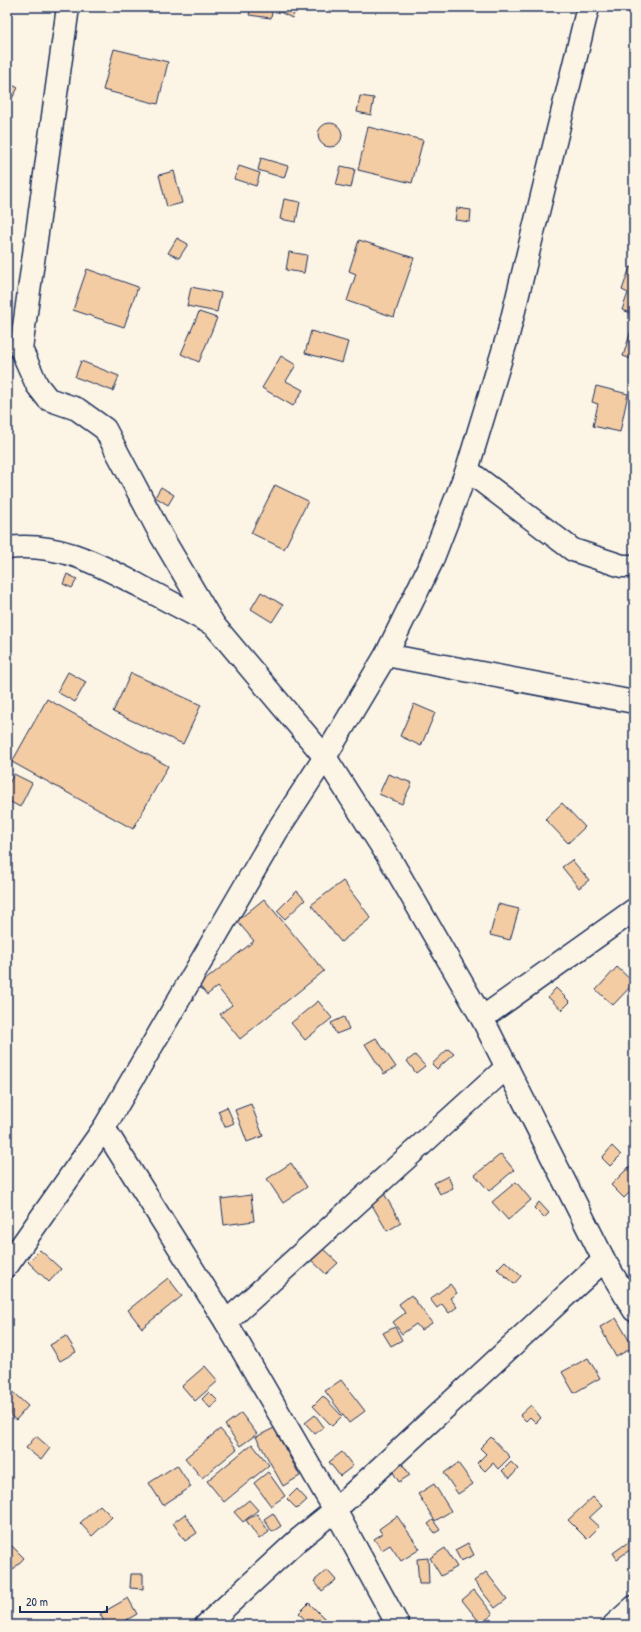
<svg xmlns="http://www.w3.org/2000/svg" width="641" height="1632" viewBox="0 0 641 1632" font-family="'Patrick Hand',sans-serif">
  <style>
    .building { fill: #f4cca3; stroke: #1b2f5e }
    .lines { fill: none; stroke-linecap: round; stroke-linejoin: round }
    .minor-casing { stroke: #1b2f5e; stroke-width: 25 }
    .minor { stroke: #fcf5e5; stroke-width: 22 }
  </style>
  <rect width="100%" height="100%" fill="#fcf5e5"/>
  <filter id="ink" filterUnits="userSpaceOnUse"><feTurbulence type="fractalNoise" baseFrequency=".025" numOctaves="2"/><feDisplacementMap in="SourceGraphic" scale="8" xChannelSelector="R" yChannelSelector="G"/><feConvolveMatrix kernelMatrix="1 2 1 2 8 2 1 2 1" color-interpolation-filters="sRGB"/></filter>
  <g filter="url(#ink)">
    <!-- building -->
    <g class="building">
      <path d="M 251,7 L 273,7 L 271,18 L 249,15 Z"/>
      <path d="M 280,7 L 297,7 L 292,18 L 278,11 Z"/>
      <path d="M 114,49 L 168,62 L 158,104 L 103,90 Z"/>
      <path d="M 7,82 L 18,88 L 7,107 Z"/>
      <path d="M 360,96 L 374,98 L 371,115 L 357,112 Z"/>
      <circle cx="330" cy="135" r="12"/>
      <path d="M 368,127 L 423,140 L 412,183 L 358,170 Z"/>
      <path d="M 261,158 L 288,166 L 284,178 L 258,170 Z"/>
      <path d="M 239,166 L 260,173 L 256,186 L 234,179 Z"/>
      <path d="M 341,166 L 355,169 L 351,188 L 336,185 Z"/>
      <path d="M 174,171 L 182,203 L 167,207 L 159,175 Z"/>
      <path d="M 284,199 L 300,202 L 296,222 L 280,219 Z"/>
      <path d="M 457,208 L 471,210 L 470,222 L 455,220 Z"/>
      <path d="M 177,238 L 188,244 L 179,258 L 168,253 Z"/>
      <path d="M 359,240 L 414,258 L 394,317 L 347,301 L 356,274 L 349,271 Z"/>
      <path d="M 289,252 L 307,255 L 304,273 L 286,270 Z"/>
      <path d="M 630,267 L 634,268 L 634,314 L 622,310 L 628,293 L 622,290 Z"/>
      <path d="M 87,269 L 138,287 L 124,327 L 73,310 Z"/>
      <path d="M 191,287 L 221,293 L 217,312 L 187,306 Z"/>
      <path d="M 199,312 L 217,318 L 199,362 L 181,354 Z"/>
      <path d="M 311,331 L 348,342 L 342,363 L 305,353 Z"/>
      <path d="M 631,331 L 634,332 L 634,360 L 623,356 Z"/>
      <path d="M 281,356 L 296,365 L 286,381 L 303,390 L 293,406 L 262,388 Z"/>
      <path d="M 81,361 L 119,376 L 113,391 L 75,377 Z"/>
      <path d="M 596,386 L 628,394 L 620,432 L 593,426 L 598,404 L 592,402 Z"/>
      <path d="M 275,485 L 308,501 L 284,549 L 251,533 Z"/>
      <path d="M 161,487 L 174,495 L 168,505 L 155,497 Z"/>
      <path d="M 67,574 L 77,579 L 72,588 L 63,584 Z"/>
      <path d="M 261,592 L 283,605 L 272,622 L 251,609 Z"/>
      <path d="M 68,672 L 86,682 L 75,702 L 57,692 Z"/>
      <path d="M 131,673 L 201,705 L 183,744 L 113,712 Z"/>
      <path d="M 47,699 L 168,766 L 133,829 L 12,762 Z"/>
      <path d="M 414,704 L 435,713 L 421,746 L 400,736 Z"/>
      <path d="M 14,774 L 32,783 L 20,807 L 7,800 L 7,787 Z"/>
      <path d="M 388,774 L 412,783 L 402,804 L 379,794 Z"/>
      <path d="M 562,803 L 585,827 L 568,843 L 545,819 Z"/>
      <path d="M 572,860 L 589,880 L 579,888 L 562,867 Z"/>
      <path d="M 343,881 L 371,918 L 341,942 L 311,905 Z"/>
      <path d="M 297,891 L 305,900 L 285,919 L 277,911 Z"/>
      <path d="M 264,899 L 324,971 L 240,1039 L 220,1014 L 232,1005 L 217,987 L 207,995 L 199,985 L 254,941 L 237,921 Z"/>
      <path d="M 498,904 L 519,909 L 510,940 L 490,935 Z"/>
      <path d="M 617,967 L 634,983 L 613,1005 L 596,990 Z"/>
      <path d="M 556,988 L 570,1002 L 562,1010 L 548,997 Z"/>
      <path d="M 318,1001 L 332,1018 L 305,1040 L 291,1023 Z"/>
      <path d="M 344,1017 L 349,1029 L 336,1034 L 331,1023 Z"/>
      <path d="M 376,1038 L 396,1067 L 384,1074 L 365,1044 Z"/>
      <path d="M 448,1049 L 454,1054 L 437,1069 L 432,1064 Z"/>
      <path d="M 415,1055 L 425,1066 L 416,1073 L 407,1061 Z"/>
      <path d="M 251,1104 L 263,1136 L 247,1142 L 235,1110 Z"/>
      <path d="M 227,1107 L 234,1123 L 225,1127 L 218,1111 Z"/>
      <path d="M 612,1146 L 621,1155 L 610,1166 L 602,1158 Z"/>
      <path d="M 501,1154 L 514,1170 L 489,1191 L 475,1175 Z"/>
      <path d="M 634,1162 L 634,1192 L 632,1190 L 624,1198 L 611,1185 Z"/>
      <path d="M 291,1163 L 307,1187 L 283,1203 L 267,1179 Z"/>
      <path d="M 448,1176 L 453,1188 L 440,1194 L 434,1183 Z"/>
      <path d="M 516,1182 L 531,1200 L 508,1220 L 492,1202 Z"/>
      <path d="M 382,1190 L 401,1223 L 387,1231 L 368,1198 Z"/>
      <path d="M 251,1195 L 254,1221 L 224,1225 L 221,1199 Z"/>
      <path d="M 539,1202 L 549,1213 L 544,1218 L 534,1208 Z"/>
      <path d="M 322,1248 L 338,1263 L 326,1274 L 311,1260 Z"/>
      <path d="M 40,1250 L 61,1269 L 49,1282 L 28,1262 Z"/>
      <path d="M 505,1261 L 521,1276 L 514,1284 L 497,1269 Z"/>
      <path d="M 168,1278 L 182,1296 L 142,1328 L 128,1310 Z"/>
      <path d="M 450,1284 L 457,1293 L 450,1298 L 457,1307 L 449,1313 L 442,1304 L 437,1308 L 430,1299 Z"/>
      <path d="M 411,1295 L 432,1323 L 421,1330 L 416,1324 L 402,1334 L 393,1322 L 405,1313 L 399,1304 Z"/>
      <path d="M 616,1318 L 633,1347 L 616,1357 L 600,1327 Z"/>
      <path d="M 395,1327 L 402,1340 L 391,1346 L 383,1333 Z"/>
      <path d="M 66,1336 L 76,1352 L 60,1361 L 50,1345 Z"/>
      <path d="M 588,1358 L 600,1378 L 574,1393 L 562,1372 Z"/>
      <path d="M 205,1366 L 218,1381 L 195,1401 L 182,1386 Z"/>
      <path d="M 341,1380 L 365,1411 L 349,1423 L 325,1391 Z"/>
      <path d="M 7,1387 L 28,1406 L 16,1420 L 7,1413 Z"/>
      <path d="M 209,1392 L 218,1401 L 210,1408 L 202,1399 Z"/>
      <path d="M 323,1396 L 342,1416 L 332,1426 L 313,1406 Z"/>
      <path d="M 531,1405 L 541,1418 L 536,1423 L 530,1417 L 526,1421 L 520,1415 Z"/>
      <path d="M 241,1413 L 257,1434 L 240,1446 L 225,1425 Z"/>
      <path d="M 315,1415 L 324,1427 L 315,1434 L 305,1423 Z"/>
      <path d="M 274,1428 L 300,1476 L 283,1486 L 256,1437 Z"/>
      <path d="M 220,1429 L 237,1449 L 202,1478 L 185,1458 Z"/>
      <path d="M 36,1436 L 50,1448 L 41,1460 L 26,1448 Z"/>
      <path d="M 491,1437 L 510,1457 L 498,1469 L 493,1463 L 485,1471 L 477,1463 L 486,1454 L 480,1448 Z"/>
      <path d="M 252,1444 L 269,1465 L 224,1502 L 207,1481 Z"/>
      <path d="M 342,1452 L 353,1466 L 340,1476 L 329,1462 Z"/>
      <path d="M 401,1462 L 410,1475 L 399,1482 L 391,1469 Z"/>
      <path d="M 511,1462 L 518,1469 L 510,1478 L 502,1471 Z"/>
      <path d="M 458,1463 L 473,1484 L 458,1494 L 444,1473 Z"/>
      <path d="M 177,1465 L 191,1487 L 163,1505 L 149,1483 Z"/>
      <path d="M 268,1472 L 285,1496 L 271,1506 L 254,1483 Z"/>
      <path d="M 434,1484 L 451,1511 L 435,1521 L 418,1494 Z"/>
      <path d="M 297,1489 L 307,1500 L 297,1509 L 287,1499 Z"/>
      <path d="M 593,1497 L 602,1506 L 589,1518 L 599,1527 L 587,1539 L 568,1520 Z"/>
      <path d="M 249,1500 L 258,1510 L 243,1522 L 234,1512 Z"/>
      <path d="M 100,1505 L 112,1517 L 92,1536 L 80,1523 Z"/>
      <path d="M 273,1513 L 281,1526 L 272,1532 L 264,1519 Z"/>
      <path d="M 185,1514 L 197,1533 L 185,1541 L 173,1523 Z"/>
      <path d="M 257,1514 L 269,1532 L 259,1539 L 246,1520 Z"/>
      <path d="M 397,1516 L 420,1549 L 401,1561 L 390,1545 L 382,1550 L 374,1539 L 382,1534 L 379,1529 Z"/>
      <path d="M 433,1520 L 440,1530 L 435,1533 L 428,1524 Z"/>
      <path d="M 634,1538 L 634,1547 L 617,1559 L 613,1553 Z"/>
      <path d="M 7,1541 L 24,1558 L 7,1576 Z"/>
      <path d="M 468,1543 L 474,1555 L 461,1561 L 455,1550 Z"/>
      <path d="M 445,1548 L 457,1567 L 441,1576 L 430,1558 Z"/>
      <path d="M 428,1558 L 429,1584 L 419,1584 L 417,1559 Z"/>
      <path d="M 327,1570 L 336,1580 L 322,1591 L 314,1581 Z"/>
      <path d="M 486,1572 L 507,1599 L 495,1608 L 474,1581 Z"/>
      <path d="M 131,1574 L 143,1574 L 143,1589 L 130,1588 Z"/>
      <path d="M 474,1590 L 493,1614 L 481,1624 L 462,1600 Z"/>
      <path d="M 128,1598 L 137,1614 L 118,1625 L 106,1625 L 100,1614 Z"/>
      <path d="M 309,1603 L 331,1625 L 300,1625 L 305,1620 L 299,1613 Z"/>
    </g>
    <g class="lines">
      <!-- minor casing -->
      <g class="minor-casing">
        <g id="minor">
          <path d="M 68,7 L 21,349 L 37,385 L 48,399 L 77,409 L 105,429 L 162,537 L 214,625 L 325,757 L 393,864 L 482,1018 L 604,1260 L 634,1310"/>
          <path d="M 467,470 L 573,550 L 622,566 L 634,566"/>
          <path d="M 7,548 C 59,542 96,563 140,586 C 165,599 189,612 214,625"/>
          <path d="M 386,655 L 634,702"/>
          <path d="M 482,1018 L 634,910"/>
          <path d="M 104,1128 L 226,1322 L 335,1510 L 398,1625"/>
          <path d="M 7,1266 L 104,1128 L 277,831 L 325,757 L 386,655 L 431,563 L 467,470 L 508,335 L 588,7"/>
          <path d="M 226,1322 L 507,1067"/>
          <path d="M 206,1625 L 298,1540 L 335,1510 L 604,1260"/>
          <path d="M 614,1625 L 634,1607"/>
        </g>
      </g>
      <!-- minor -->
      <use href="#minor" class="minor"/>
    </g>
  </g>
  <!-- margin -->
  <rect width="641" height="1632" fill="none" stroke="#fcf5e5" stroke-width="24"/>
  <rect x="12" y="12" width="617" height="1608" fill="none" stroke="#1b2f5e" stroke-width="1.5" filter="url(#ink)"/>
  <!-- scale -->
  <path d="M20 1606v6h87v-6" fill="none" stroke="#1b2f5e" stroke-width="2"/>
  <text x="26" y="1606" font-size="12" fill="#1b2f5e" stroke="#fcf5e5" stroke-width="3" paint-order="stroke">20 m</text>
</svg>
